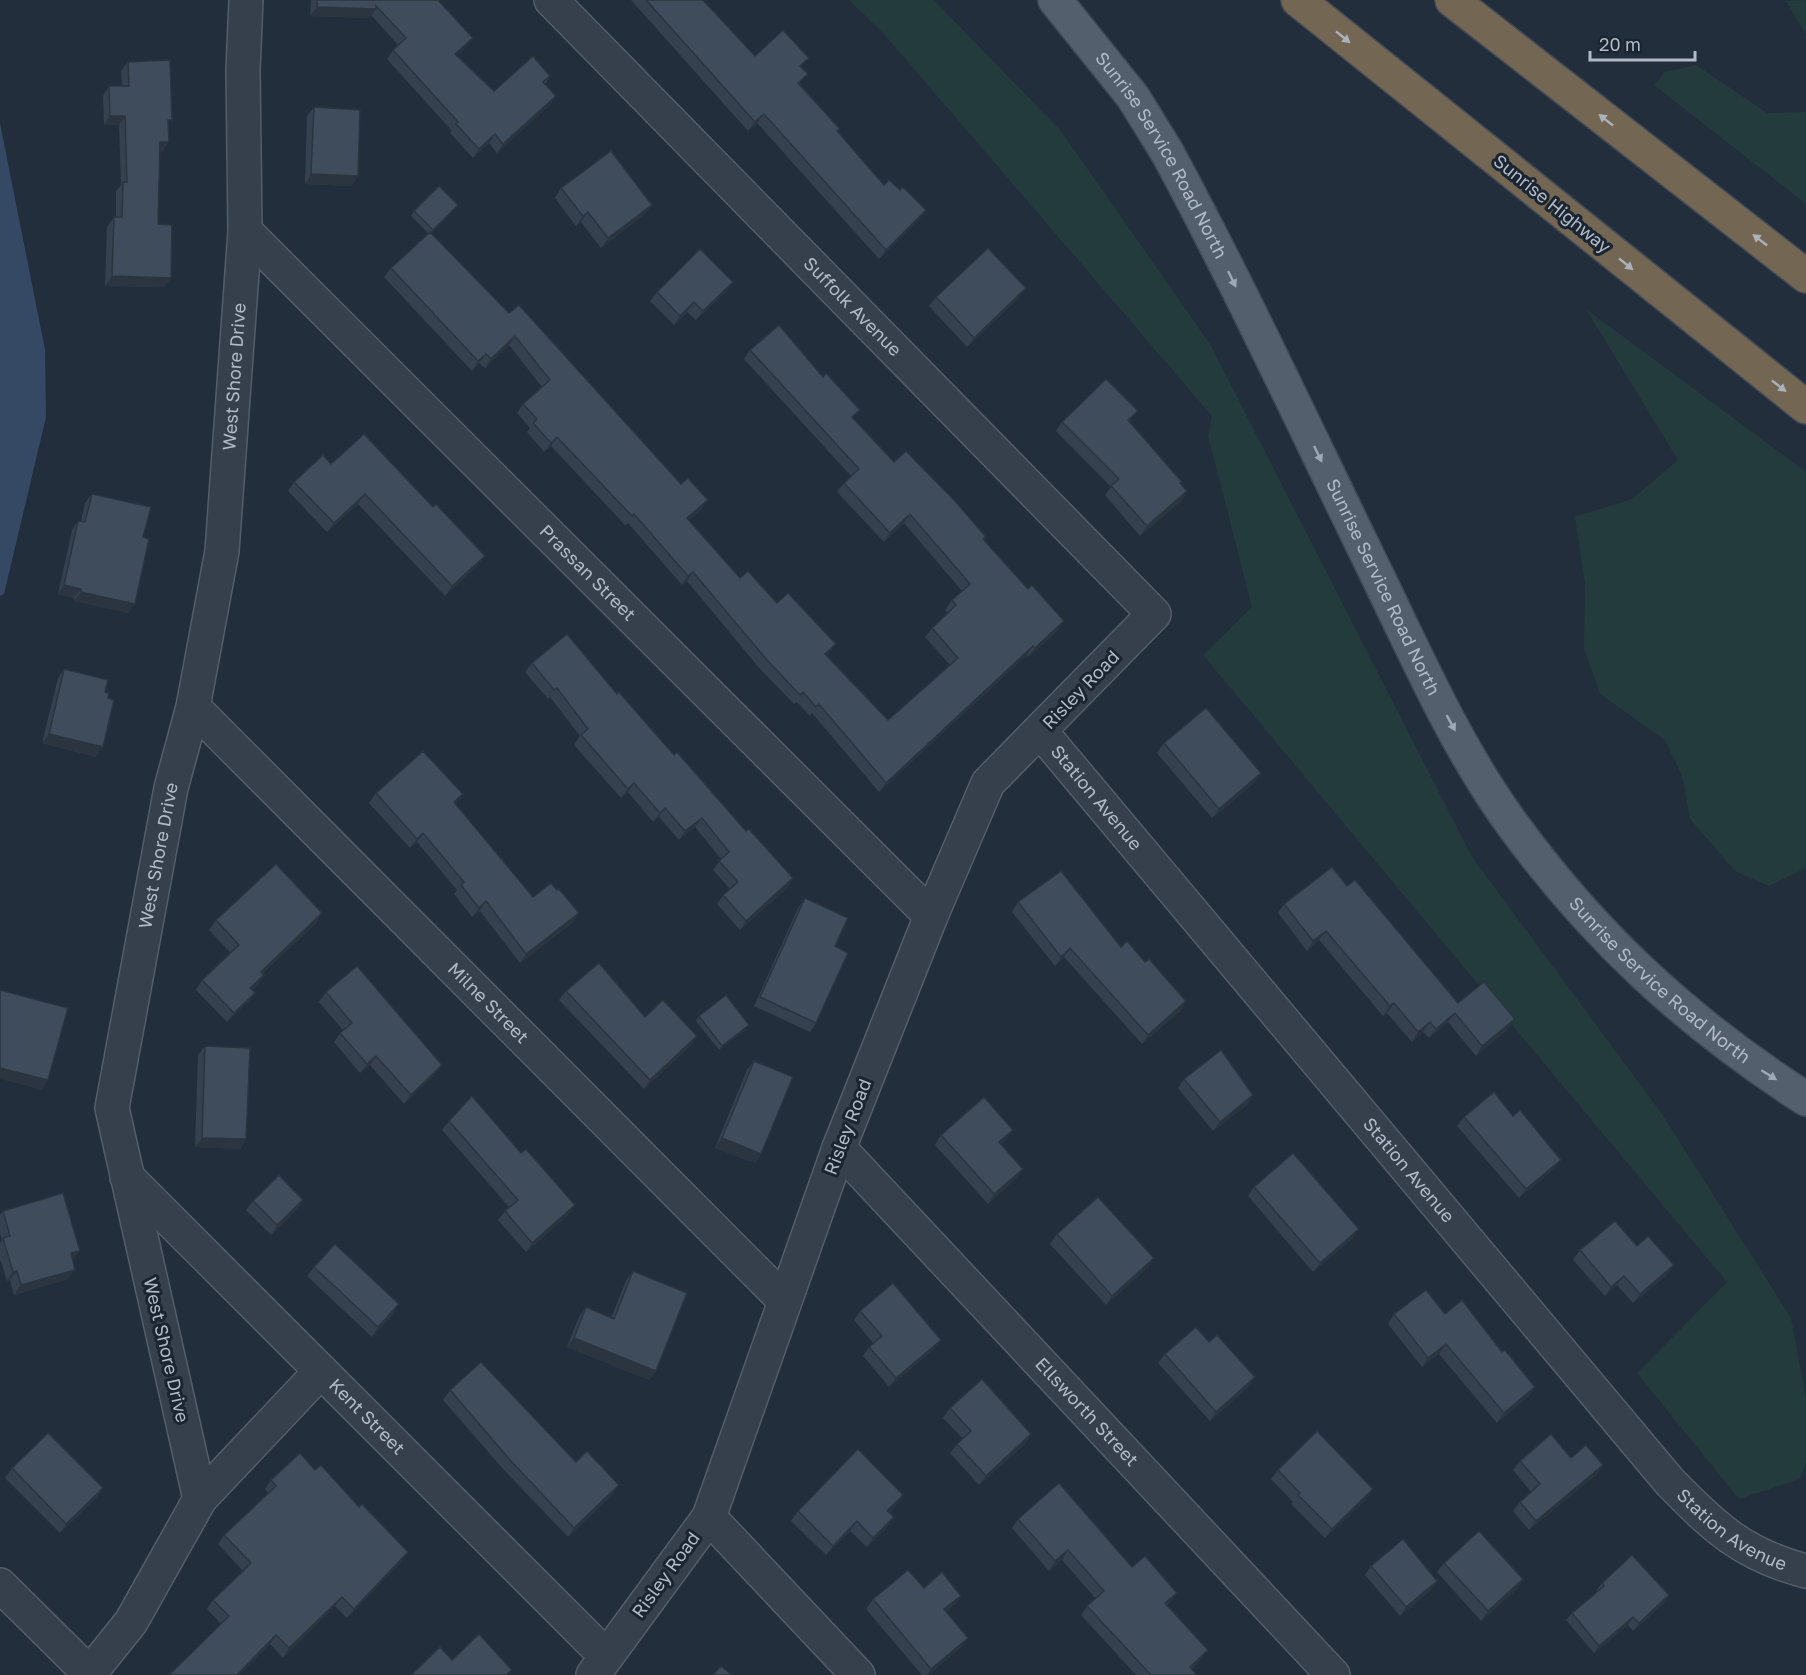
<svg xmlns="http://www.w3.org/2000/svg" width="1806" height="1675" viewBox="0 0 1806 1675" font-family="'Golos Text',sans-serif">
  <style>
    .green { fill: #243b3d }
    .water { fill: #354964 }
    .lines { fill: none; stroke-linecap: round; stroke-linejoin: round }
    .minor-casing { stroke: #545d6a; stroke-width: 36 }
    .major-casing { stroke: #3f4955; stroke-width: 36 }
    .highway-casing { stroke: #414a57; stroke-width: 36 }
    .minor { stroke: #36404d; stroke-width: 33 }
    .major { stroke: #545f6d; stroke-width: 33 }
    .highway { stroke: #736653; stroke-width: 33 }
    .wall { fill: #35414f }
    .shaded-wall { fill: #2b3540 }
    .building { fill: #3e4c5c; stroke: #2b3540; stroke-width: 1.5 }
    .oneway { fill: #abb2bc }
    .oneway2 { fill: #9ea8b6 }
    .labels { text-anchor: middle; stroke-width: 6; stroke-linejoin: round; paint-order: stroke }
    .street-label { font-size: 18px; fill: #b1bac8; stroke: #1b2531 }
  </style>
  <rect width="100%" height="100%" fill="#222e3c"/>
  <!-- green -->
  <g class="green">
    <path d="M 849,0 L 934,0 L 1061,131 L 1210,344 L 1472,857 L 1662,1114 L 1791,1318 L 1806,1398 L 1806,1462 L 1800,1479 L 1739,1499 L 1637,1373 L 1727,1282 L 1203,655 L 1252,607 L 1208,436 L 1212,416 L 884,34 Z"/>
    <path d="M 1806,0 L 1806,35 L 1786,1 Z"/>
    <path d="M 1696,65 L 1767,113 L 1806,112 L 1806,204 L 1654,85 L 1665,72 Z"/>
    <path d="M 1586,309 L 1806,472 L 1806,868 L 1769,886 L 1735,871 L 1690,819 L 1682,776 L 1665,740 L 1600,694 L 1584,648 L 1585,584 L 1575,517 L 1632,499 L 1678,460 Z"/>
  </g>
  <!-- water -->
  <path class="water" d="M 0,123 L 45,350 L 46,417 L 4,594 L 0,596 Z"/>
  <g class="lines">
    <!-- minor casing -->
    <g class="minor-casing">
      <g id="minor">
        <path id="s1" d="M 551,0 L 1154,614 L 988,783 L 931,916 L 839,1148 L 709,1517 L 593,1675"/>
        <path id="s2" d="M 245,231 L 931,916"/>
        <path id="s3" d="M 193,707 L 784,1300"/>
        <path id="s4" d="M 1041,732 L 1670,1482 C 1714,1527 1743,1555 1806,1571"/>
        <path id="s5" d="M 839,1148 L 1333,1675"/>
        <path id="s6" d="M 127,1177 L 606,1656"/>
        <path d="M 200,1499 L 321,1371"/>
        <path d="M 709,1517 L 858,1675"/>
        <path d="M 0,1585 L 91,1675"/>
        <path id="s7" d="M 90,1673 L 131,1622 L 200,1499 L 112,1108 L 171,788 L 193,707 L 222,551 L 245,231 L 243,70 L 246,0"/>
      </g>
    </g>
    <!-- major casing -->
    <g class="major-casing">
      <g id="major">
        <path id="s8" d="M 1055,0 L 1133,97 L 1167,152 C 1242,291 1308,434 1377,575 C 1417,657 1454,742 1507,817 C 1590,933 1686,1022 1806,1099"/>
      </g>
    </g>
    <!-- highway casing -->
    <g class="highway-casing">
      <g id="highway">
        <path d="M 1298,0 L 1806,407"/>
        <path d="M 1452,0 L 1806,276"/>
      </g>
    </g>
    <!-- minor -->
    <use href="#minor" class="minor"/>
    <!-- major -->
    <use href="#major" class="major"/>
    <!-- highway -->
    <use href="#highway" class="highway"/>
  </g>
  <!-- wall -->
  <g class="wall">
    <path d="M 311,0 L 438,0 L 466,47 L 457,55 L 494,91 L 550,76 L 545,84 L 556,96 L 550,105 L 497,153 L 489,143 L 473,158 L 450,133 L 452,131 L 387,59 L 393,50 L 398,45 L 372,16 L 370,18 L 310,16 Z"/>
    <path d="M 631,0 L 703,0 L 755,56 L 801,68 L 800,84 L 840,129 L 837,132 L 884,185 L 900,190 L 926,210 L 919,219 L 879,259 L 757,123 L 748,131 Z"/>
    <path d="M 128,62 L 168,126 L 169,142 L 162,151 L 160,151 L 158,224 L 171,278 L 164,287 L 105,286 L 107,227 L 114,217 L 116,217 L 116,191 L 121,185 L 119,125 L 104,125 L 103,96 L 109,86 L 122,86 L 121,71 Z"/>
    <path d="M 314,107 L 358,176 L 351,186 L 305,184 L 307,116 Z"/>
    <path d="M 561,188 L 645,214 L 601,248 L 581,222 L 576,226 L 555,198 Z"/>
    <path d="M 458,205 L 455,209 L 431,233 L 702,509 L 689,520 L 740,578 L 777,603 L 829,653 L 827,655 L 888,720 L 950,665 L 925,637 L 932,628 L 948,613 L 945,610 L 952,600 L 962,591 L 904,523 L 884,542 L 837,492 L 844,483 L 851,476 L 744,359 L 750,350 L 853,419 L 894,462 L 986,537 L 984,540 L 1058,630 L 1028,657 L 1027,655 L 879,792 L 812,713 L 810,716 L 797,702 L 794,704 L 760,669 L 687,581 L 682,585 L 628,523 L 625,525 L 551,446 L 544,452 L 527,432 L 530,428 L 517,413 L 523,404 L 542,387 L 509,345 L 485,368 L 479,363 L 472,371 L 384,277 L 391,268 L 428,233 L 411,216 L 414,211 Z"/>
    <path d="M 726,291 L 696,320 L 687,312 L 674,325 L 650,301 L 657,292 Z"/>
    <path d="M 936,297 L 1019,298 L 967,347 L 929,306 Z"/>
    <path d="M 1131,420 L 1129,422 L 1187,491 L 1181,501 L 1140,536 L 1105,495 L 1111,487 L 1056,431 L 1062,422 Z"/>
    <path d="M 331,464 L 478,565 L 445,596 L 358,504 L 327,532 L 288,491 L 294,482 Z"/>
    <path d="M 92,494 L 143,537 L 129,613 L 74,601 L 74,598 L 58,594 L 72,530 L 78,521 L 81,521 L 85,503 Z"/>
    <path d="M 532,663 L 617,694 L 746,831 L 793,878 L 787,888 L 740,930 L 717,904 L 723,895 L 730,889 L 713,870 L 721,859 L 695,827 L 679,840 L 659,817 L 653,822 L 628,792 L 621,798 L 574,745 L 580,736 L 550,697 L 548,699 L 525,672 Z"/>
    <path d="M 64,669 L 105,692 L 96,757 L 42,743 L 58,678 Z"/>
    <path d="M 1164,743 L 1261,773 L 1254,783 L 1212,818 L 1157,753 Z"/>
    <path d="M 376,793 L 455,804 L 533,897 L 557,890 L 579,913 L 572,923 L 520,963 L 480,911 L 472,917 L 454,894 L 457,890 L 417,842 L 410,848 L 369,803 Z"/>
    <path d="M 1347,886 L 1458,1003 L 1508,1029 L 1476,1056 L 1448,1022 L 1429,1038 L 1423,1032 L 1412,1042 L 1387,1013 L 1383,1016 L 1319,940 L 1307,951 L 1278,913 L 1284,904 Z"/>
    <path d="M 805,898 L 835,946 L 816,1023 L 810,1032 L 754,1006 L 798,908 Z"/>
    <path d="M 1018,902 L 1121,947 L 1145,962 L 1186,1001 L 1180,1011 L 1142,1044 L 1064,957 L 1055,966 L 1012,912 Z"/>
    <path d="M 216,920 L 316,923 L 263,973 L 258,984 L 252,990 L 255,993 L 248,1002 L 227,1022 L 196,990 L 202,980 L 231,953 L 209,930 Z"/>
    <path d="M 566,991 L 645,1017 L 697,1036 L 690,1046 L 644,1089 L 559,1000 Z"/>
    <path d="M 326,992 L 442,1065 L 435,1074 L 404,1104 L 370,1065 L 360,1073 L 334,1042 L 343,1030 L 319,1002 Z"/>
    <path d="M 699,1016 L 749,1025 L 745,1030 L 719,1050 L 696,1021 Z"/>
    <path d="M 205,1046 L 246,1139 L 240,1149 L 195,1147 L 198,1055 Z"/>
    <path d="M 754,1061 L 761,1154 L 755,1163 L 715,1148 L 747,1070 Z"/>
    <path d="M 1184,1079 L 1253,1095 L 1247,1105 L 1213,1131 L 1178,1088 Z"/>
    <path d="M 1464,1117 L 1554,1169 L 1519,1198 L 1457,1126 Z"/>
    <path d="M 449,1121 L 568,1215 L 526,1252 L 498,1220 L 505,1211 L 509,1207 L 442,1130 Z"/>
    <path d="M 1013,1130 L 1006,1139 L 1001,1144 L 1023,1169 L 1016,1178 L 988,1204 L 935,1145 L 941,1135 Z"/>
    <path d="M 1254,1187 L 1353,1238 L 1313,1272 L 1248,1196 Z"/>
    <path d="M 303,1200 L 297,1209 L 271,1235 L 246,1210 L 253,1201 Z"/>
    <path d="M 3,1211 L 73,1260 L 68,1279 L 14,1295 L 10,1280 L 7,1281 L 0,1259 L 0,1243 L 2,1240 L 0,1233 L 0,1215 Z"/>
    <path d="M 1057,1234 L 1154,1258 L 1147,1268 L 1106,1305 L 1050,1244 Z"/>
    <path d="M 1637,1246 L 1674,1265 L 1667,1275 L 1633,1303 L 1617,1285 L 1605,1296 L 1573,1260 L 1580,1250 Z"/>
    <path d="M 314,1267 L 393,1314 L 372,1337 L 307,1276 Z"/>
    <path d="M 633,1271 L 656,1371 L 649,1380 L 567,1347 L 579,1317 L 586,1307 L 611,1318 L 626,1281 Z"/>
    <path d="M 860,1311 L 941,1340 L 934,1349 L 889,1387 L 863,1356 L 869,1347 L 873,1343 L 854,1320 Z"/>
    <path d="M 1394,1314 L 1445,1314 L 1535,1387 L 1529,1396 L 1497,1423 L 1439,1354 L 1422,1367 L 1388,1324 Z"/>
    <path d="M 1165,1354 L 1248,1387 L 1210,1421 L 1158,1363 Z"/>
    <path d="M 450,1390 L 613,1494 L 568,1537 L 503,1469 L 443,1400 Z"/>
    <path d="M 950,1408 L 1031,1434 L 1025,1444 L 979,1485 L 950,1453 L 957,1444 L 963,1439 L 943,1418 Z"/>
    <path d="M 1571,1458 L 1603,1465 L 1596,1475 L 1529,1530 L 1513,1511 L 1520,1502 L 1531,1492 L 1513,1470 L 1520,1461 Z"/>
    <path d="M 12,1468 L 103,1488 L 96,1498 L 60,1533 L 5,1478 Z"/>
    <path d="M 315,1470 L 402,1561 L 347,1618 L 335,1606 L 283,1658 L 270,1644 L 239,1675 L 169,1675 L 221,1624 L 207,1609 L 213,1600 L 243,1571 L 218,1544 L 224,1535 L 268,1493 L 265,1489 L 271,1480 Z"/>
    <path d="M 1278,1470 L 1373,1489 L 1366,1499 L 1325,1538 L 1291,1504 L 1293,1502 L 1271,1479 Z"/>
    <path d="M 897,1504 L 889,1513 L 894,1517 L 887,1527 L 867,1547 L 850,1531 L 826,1555 L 791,1521 L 798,1511 Z"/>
    <path d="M 1018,1519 L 1132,1567 L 1170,1603 L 1167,1605 L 1208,1650 L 1201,1659 L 1192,1669 L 1197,1675 L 1136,1675 L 1081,1615 L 1087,1606 L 1096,1599 L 1062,1560 L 1049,1571 L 1012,1528 Z"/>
    <path d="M 1444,1563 L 1523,1579 L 1517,1589 L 1481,1621 L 1437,1572 Z"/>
    <path d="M 1371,1566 L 1437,1581 L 1431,1590 L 1400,1616 L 1365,1575 Z"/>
    <path d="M 1602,1583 L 1669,1595 L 1664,1603 L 1633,1631 L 1628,1625 L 1594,1653 L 1566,1620 L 1572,1613 L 1597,1592 L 1596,1591 Z"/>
    <path d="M 924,1588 L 961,1596 L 954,1605 L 946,1612 L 961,1647 L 928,1675 L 922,1675 L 866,1609 L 873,1599 Z"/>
  </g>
  <!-- shaded-wall -->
  <g class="shaded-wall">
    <path d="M 317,7 L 376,9 L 370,18 L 310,16 Z"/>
    <path d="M 473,38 L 466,47 L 449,63 L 455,54 Z"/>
    <path d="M 556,96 L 550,105 L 497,153 L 503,144 Z"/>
    <path d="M 764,114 L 757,123 L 748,131 L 755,122 Z"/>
    <path d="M 110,116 L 125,116 L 119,125 L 104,125 Z"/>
    <path d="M 495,134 L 489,143 L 473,158 L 479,149 Z"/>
    <path d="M 160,142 L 169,142 L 162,151 L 154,151 Z"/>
    <path d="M 311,174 L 358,176 L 351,186 L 305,184 Z"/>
    <path d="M 458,205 L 455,209 L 429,235 L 433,230 Z"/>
    <path d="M 652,205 L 645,214 L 601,248 L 608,238 Z"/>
    <path d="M 926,210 L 919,219 L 879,259 L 886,250 Z"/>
    <path d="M 588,212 L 581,222 L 576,226 L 583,216 Z"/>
    <path d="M 112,276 L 171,278 L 164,287 L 105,286 Z"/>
    <path d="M 733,282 L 726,291 L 696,320 L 703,311 Z"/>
    <path d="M 1026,288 L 1019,298 L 967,347 L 974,338 Z"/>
    <path d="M 694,302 L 687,312 L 674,325 L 680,316 Z"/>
    <path d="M 515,336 L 509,345 L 485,368 L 491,359 Z"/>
    <path d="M 486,354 L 479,363 L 472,371 L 478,361 Z"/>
    <path d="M 557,437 L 551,446 L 544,452 L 551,443 Z"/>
    <path d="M 1187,491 L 1181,501 L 1140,536 L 1147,526 Z"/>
    <path d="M 365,494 L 358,504 L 327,532 L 334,523 Z"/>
    <path d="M 708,500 L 702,509 L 681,527 L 687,518 Z"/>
    <path d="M 910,514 L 904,523 L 884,542 L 890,533 Z"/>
    <path d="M 485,556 L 478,565 L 445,596 L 452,586 Z"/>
    <path d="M 693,572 L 687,581 L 682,585 L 688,576 Z"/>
    <path d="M 64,585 L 81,589 L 74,598 L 58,594 Z"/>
    <path d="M 81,592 L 135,604 L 129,613 L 74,601 Z"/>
    <path d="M 1064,621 L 1058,630 L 1028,657 L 1035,648 Z"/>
    <path d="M 836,644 L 829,653 L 819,663 L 825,654 Z"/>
    <path d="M 1033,646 L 1027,655 L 879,792 L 886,783 Z"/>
    <path d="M 49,734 L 103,747 L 96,757 L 42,743 Z"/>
    <path d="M 1261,773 L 1254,783 L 1212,818 L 1219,809 Z"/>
    <path d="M 634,783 L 628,792 L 621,798 L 628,789 Z"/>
    <path d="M 463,794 L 456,804 L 447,812 L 454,802 Z"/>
    <path d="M 665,808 L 659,817 L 653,822 L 660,813 Z"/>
    <path d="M 702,818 L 695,827 L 679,840 L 685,831 Z"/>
    <path d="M 423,833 L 417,842 L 410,848 L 417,839 Z"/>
    <path d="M 793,878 L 787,888 L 740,930 L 746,921 Z"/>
    <path d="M 486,901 L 480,911 L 472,917 L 479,908 Z"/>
    <path d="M 322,913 L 316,923 L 254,981 L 261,972 Z"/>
    <path d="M 579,913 L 572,923 L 520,963 L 526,954 Z"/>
    <path d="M 1326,931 L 1319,940 L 1307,951 L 1313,941 Z"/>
    <path d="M 1070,948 L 1064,957 L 1055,966 L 1061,957 Z"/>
    <path d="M 264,975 L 258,984 L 244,997 L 250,988 Z"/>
    <path d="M 255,993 L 248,1002 L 227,1022 L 234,1013 Z"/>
    <path d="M 1186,1001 L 1180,1011 L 1142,1044 L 1148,1035 Z"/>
    <path d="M 1394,1003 L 1387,1013 L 1383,1016 L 1390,1006 Z"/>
    <path d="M 1455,1013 L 1448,1022 L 1429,1038 L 1436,1029 Z"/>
    <path d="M 1515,1019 L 1508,1029 L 1476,1056 L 1482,1046 Z"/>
    <path d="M 1430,1022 L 1423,1032 L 1412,1042 L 1418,1032 Z"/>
    <path d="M 749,1025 L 745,1030 L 719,1050 L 722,1046 Z"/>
    <path d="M 697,1036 L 690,1046 L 644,1089 L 650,1080 Z"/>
    <path d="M 376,1056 L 370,1065 L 360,1073 L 367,1064 Z"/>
    <path d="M 442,1065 L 435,1074 L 404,1104 L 411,1095 Z"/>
    <path d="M 0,1068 L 48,1080 L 42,1090 L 0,1079 Z"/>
    <path d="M 1253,1095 L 1247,1105 L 1213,1131 L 1220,1122 Z"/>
    <path d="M 1013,1130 L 1006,1139 L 993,1152 L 999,1142 Z"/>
    <path d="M 202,1138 L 246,1139 L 240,1149 L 195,1147 Z"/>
    <path d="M 722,1138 L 761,1154 L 755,1163 L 715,1148 Z"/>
    <path d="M 1561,1160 L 1554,1169 L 1519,1198 L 1526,1189 Z"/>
    <path d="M 1023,1169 L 1016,1178 L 988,1204 L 994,1194 Z"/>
    <path d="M 303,1200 L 297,1209 L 271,1235 L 277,1225 Z"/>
    <path d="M 575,1205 L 568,1215 L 526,1252 L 532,1243 Z"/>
    <path d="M 1359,1229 L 1353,1238 L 1313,1272 L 1320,1263 Z"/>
    <path d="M 80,1251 L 73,1260 L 64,1262 L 71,1253 Z"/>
    <path d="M 1154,1258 L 1147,1268 L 1106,1305 L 1112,1296 Z"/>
    <path d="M 1674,1265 L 1667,1275 L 1633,1303 L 1640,1294 Z"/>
    <path d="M 75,1270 L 68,1279 L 14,1295 L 21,1285 Z"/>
    <path d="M 17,1271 L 10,1280 L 7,1281 L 13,1272 Z"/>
    <path d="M 1624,1276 L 1617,1285 L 1605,1296 L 1611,1287 Z"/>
    <path d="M 399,1304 L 393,1314 L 372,1337 L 378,1327 Z"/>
    <path d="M 574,1338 L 656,1371 L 649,1380 L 567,1347 Z"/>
    <path d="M 941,1340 L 934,1349 L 889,1387 L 896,1378 Z"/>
    <path d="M 1446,1344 L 1439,1354 L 1422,1367 L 1428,1358 Z"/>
    <path d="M 1255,1377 L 1248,1387 L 1210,1421 L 1216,1412 Z"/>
    <path d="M 1535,1387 L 1529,1396 L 1497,1423 L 1504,1413 Z"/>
    <path d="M 1031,1434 L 1025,1444 L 979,1485 L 986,1476 Z"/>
    <path d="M 1603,1465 L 1596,1475 L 1529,1530 L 1536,1521 Z"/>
    <path d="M 619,1485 L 613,1494 L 568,1537 L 574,1528 Z"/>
    <path d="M 103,1488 L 96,1498 L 60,1533 L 66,1524 Z"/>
    <path d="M 1373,1489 L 1366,1499 L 1325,1538 L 1332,1529 Z"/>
    <path d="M 903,1495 L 897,1504 L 881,1521 L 887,1511 Z"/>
    <path d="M 894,1517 L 887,1527 L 867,1547 L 873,1538 Z"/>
    <path d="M 857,1521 L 850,1531 L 826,1555 L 833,1546 Z"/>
    <path d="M 1068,1550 L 1062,1560 L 1049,1571 L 1055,1561 Z"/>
    <path d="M 408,1552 L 402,1561 L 347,1618 L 354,1609 Z"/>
    <path d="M 1523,1579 L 1517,1589 L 1481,1621 L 1488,1611 Z"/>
    <path d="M 1437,1581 L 1431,1590 L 1400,1616 L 1406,1607 Z"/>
    <path d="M 1177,1593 L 1170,1603 L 1158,1613 L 1165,1603 Z"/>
    <path d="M 1669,1595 L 1664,1603 L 1633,1631 L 1639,1623 Z"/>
    <path d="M 961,1596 L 954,1605 L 937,1619 L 944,1609 Z"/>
    <path d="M 342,1597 L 335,1606 L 283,1658 L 289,1648 Z"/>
    <path d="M 1633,1617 L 1628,1625 L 1594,1653 L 1599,1646 Z"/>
    <path d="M 276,1635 L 270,1644 L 239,1675 L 237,1675 Z"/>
    <path d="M 968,1638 L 961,1647 L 928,1675 L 927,1675 L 931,1669 Z"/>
    <path d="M 1208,1650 L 1201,1659 L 1185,1675 L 1190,1667 Z"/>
  </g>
  <!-- building -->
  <g class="building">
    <path d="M 317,0 L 438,0 L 473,38 L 455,54 L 494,91 L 533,56 L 550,76 L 543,82 L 556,96 L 503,144 L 495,134 L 479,149 L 456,124 L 458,122 L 393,50 L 406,38 L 376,6 L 376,9 L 317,7 Z"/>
    <path d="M 646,0 L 703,0 L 755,56 L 783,30 L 809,58 L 800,66 L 808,74 L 798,83 L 840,129 L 837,131 L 884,185 L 889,180 L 900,190 L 903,187 L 926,210 L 886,250 L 764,114 L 755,122 Z"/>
    <path d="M 170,60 L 172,120 L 168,120 L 169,142 L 160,142 L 158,224 L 172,225 L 171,278 L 112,276 L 114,217 L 122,217 L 123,182 L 127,182 L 125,116 L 110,116 L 109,86 L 129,86 L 128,62 Z"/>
    <path d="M 314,107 L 360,110 L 358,176 L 311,174 Z"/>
    <path d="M 611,151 L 652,205 L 608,238 L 588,212 L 583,216 L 561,188 Z"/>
    <path d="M 439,186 L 458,205 L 433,230 L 414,211 Z"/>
    <path d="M 430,232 L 509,313 L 519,305 L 681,484 L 688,478 L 708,500 L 687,518 L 740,578 L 748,571 L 777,603 L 788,593 L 836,644 L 825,654 L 888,720 L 958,658 L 932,628 L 956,605 L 952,600 L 970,584 L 910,514 L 890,533 L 844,483 L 859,469 L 750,350 L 779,325 L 823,377 L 826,373 L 860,410 L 852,417 L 894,462 L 906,451 L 955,501 L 986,537 L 983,539 L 1028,589 L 1032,585 L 1064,621 L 1035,648 L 1033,646 L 886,783 L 819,704 L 816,707 L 803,692 L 800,695 L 767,660 L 693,572 L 688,576 L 634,514 L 632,516 L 557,437 L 551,443 L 533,423 L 537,419 L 523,404 L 550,380 L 515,336 L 491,359 L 486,354 L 478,361 L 391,268 Z"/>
    <path d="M 988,248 L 1026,288 L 974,338 L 936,297 Z"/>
    <path d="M 700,249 L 733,282 L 703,311 L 694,302 L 680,316 L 657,292 Z"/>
    <path d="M 1106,379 L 1138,411 L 1128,420 L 1182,482 L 1180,483 L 1187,491 L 1147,526 L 1111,486 L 1119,479 L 1062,422 Z"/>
    <path d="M 364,434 L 433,507 L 436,504 L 485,556 L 452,586 L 365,494 L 334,523 L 294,482 L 323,455 L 331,464 Z"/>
    <path d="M 92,494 L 151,507 L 143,537 L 149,539 L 135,604 L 81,592 L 81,589 L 64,585 L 78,521 L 85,522 Z"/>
    <path d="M 567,634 L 617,694 L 619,692 L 674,755 L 677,752 L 746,831 L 749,829 L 793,878 L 746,921 L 723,895 L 738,882 L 719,861 L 729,852 L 702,818 L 685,831 L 665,808 L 660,813 L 634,783 L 628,789 L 581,735 L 588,729 L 557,688 L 554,690 L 532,663 Z"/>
    <path d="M 64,669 L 108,680 L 105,692 L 109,693 L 108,698 L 114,700 L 103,747 L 49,734 Z"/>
    <path d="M 1206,708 L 1261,773 L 1219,809 L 1164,743 Z"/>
    <path d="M 423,751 L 463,794 L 454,802 L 533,897 L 551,883 L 557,890 L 559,889 L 579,913 L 526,954 L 486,901 L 479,908 L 461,885 L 464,882 L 423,833 L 417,839 L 376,793 Z"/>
    <path d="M 276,864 L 322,913 L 261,972 L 264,975 L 250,988 L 255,993 L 234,1013 L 202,980 L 239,945 L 216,920 Z"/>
    <path d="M 1332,867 L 1347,886 L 1355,880 L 1458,1003 L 1484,982 L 1515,1019 L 1482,1046 L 1455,1013 L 1436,1029 L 1430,1022 L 1418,1032 L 1394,1003 L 1390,1006 L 1326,931 L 1313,941 L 1284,904 Z"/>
    <path d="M 1061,871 L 1121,947 L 1127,941 L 1145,962 L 1149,959 L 1186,1001 L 1148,1035 L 1070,948 L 1061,957 L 1018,902 Z"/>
    <path d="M 805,898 L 848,918 L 835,946 L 848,953 L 816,1023 L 760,997 Z"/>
    <path d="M 599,963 L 645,1017 L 663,1000 L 697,1036 L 650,1080 L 566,991 Z"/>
    <path d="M 357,966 L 442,1065 L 411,1095 L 376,1056 L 367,1064 L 340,1033 L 352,1023 L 326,992 Z"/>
    <path d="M 0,990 L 68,1008 L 48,1080 L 0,1068 Z"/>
    <path d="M 726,995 L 749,1025 L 722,1046 L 699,1016 Z"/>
    <path d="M 205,1046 L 250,1048 L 246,1139 L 202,1138 Z"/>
    <path d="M 1221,1050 L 1253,1095 L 1220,1122 L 1184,1079 Z"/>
    <path d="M 754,1061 L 793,1077 L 761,1154 L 722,1138 Z"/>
    <path d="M 1494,1092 L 1513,1116 L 1520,1110 L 1561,1160 L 1526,1189 L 1464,1117 Z"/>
    <path d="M 472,1096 L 521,1153 L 526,1149 L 575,1205 L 532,1243 L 505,1211 L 518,1200 L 449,1121 Z"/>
    <path d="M 984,1097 L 1013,1130 L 999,1142 L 1023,1169 L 994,1194 L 941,1135 Z"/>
    <path d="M 1293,1153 L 1359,1229 L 1320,1263 L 1254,1187 Z"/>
    <path d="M 279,1175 L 303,1200 L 277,1225 L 253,1201 Z"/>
    <path d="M 63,1193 L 80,1251 L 71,1253 L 75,1270 L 21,1285 L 17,1271 L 13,1272 L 3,1238 L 10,1236 L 3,1211 Z"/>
    <path d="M 1098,1197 L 1154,1258 L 1112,1296 L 1057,1234 Z"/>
    <path d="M 1615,1221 L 1637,1246 L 1648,1236 L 1674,1265 L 1640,1294 L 1624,1276 L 1611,1287 L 1580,1250 Z"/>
    <path d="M 335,1244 L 399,1304 L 378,1327 L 314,1267 Z"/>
    <path d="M 633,1271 L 687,1293 L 656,1371 L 574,1338 L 586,1307 L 614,1319 Z"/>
    <path d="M 893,1283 L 941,1340 L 896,1378 L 869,1347 L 882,1336 L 860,1311 Z"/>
    <path d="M 1426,1290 L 1445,1314 L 1462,1300 L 1502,1352 L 1505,1350 L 1535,1387 L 1504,1413 L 1446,1344 L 1428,1358 L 1394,1314 Z"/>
    <path d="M 1196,1327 L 1209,1342 L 1217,1335 L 1255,1377 L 1216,1412 L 1165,1354 Z"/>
    <path d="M 481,1362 L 576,1462 L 587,1451 L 619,1485 L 574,1528 L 510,1460 L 450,1390 Z"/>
    <path d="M 982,1379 L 1031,1434 L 986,1476 L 957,1444 L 971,1431 L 950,1408 Z"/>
    <path d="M 1317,1431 L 1373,1489 L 1332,1529 L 1298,1495 L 1300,1493 L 1278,1470 Z"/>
    <path d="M 48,1433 L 103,1488 L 66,1524 L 12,1468 Z"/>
    <path d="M 1551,1434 L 1571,1458 L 1586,1445 L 1603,1465 L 1536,1521 L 1520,1502 L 1540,1484 L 1520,1461 Z"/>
    <path d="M 858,1449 L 903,1495 L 887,1511 L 894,1517 L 873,1538 L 857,1521 L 833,1546 L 798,1511 Z"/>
    <path d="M 300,1453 L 315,1470 L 321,1465 L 359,1507 L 362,1504 L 408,1552 L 354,1609 L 342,1597 L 289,1648 L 276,1635 L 237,1675 L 169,1675 L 229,1616 L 213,1600 L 251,1563 L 224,1535 L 276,1486 L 271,1480 Z"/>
    <path d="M 1059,1483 L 1132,1567 L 1145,1556 L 1177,1593 L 1165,1603 L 1208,1650 L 1190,1667 L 1197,1675 L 1151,1675 L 1087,1606 L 1104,1591 L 1068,1550 L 1055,1561 L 1018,1519 Z"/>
    <path d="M 1479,1531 L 1523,1579 L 1488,1611 L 1444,1563 Z"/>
    <path d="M 1403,1539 L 1437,1581 L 1406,1607 L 1371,1566 Z"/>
    <path d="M 1632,1555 L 1669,1595 L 1639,1623 L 1633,1617 L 1599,1646 L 1572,1613 L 1604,1586 L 1602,1583 Z"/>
    <path d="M 908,1570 L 924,1588 L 942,1572 L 961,1596 L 944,1609 L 968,1638 L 931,1669 L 873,1599 Z"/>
    <path d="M 479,1634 L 512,1670 L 506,1675 L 411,1675 L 440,1647 L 452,1660 Z"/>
    <path d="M 721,1666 L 732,1675 L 713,1675 Z"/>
  </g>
  <!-- one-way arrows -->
  <defs><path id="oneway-solid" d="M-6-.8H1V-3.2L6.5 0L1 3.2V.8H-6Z" transform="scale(1.5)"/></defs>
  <g class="oneway">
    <use href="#oneway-solid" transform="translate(1343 37) rotate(39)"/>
    <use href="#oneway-solid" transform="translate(1606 120) rotate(-142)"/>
    <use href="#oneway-solid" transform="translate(1760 240) rotate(-142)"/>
    <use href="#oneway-solid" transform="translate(1626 264) rotate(39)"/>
    <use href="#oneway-solid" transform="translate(1779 386) rotate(38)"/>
  </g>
  <g class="oneway2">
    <use href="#oneway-solid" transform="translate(1232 279) rotate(64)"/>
    <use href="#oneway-solid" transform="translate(1318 454) rotate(64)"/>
    <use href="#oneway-solid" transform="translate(1451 723) rotate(61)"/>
    <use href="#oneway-solid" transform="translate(1769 1075) rotate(32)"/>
  </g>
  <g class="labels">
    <!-- street labels -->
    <g class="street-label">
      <text dy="6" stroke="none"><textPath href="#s8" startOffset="189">Sunrise Service Road North</textPath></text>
      <text transform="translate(1552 204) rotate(39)" y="6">Sunrise Highway</text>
      <text dy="6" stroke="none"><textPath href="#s1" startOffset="430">Suffolk Avenue</textPath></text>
      <text dy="6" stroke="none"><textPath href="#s7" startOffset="1350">West Shore Drive</textPath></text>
      <text dy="6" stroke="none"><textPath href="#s2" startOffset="484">Prassan Street</textPath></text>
      <text dy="6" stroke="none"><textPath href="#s8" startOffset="675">Sunrise Service Road North</textPath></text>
      <text transform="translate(1081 690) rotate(-46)" y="6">Risley Road</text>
      <text dy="6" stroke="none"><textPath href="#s4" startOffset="86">Station Avenue</textPath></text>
      <text dy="6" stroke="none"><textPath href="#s7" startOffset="864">West Shore Drive</textPath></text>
      <text dy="6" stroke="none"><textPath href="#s8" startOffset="1161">Sunrise Service Road North</textPath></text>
      <text dy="6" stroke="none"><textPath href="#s3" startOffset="418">Milne Street</textPath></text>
      <text transform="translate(848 1127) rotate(-69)" y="6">Risley Road</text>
      <text dy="6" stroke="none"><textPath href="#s4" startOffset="572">Station Avenue</textPath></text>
      <text transform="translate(166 1350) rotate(77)" y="6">West Shore Drive</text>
      <text dy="6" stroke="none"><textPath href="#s5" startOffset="362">Ellsworth Street</textPath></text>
      <text dy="6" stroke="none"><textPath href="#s6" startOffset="339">Kent Street</textPath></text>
      <text dy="6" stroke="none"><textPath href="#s4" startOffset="1058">Station Avenue</textPath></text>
      <text transform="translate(666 1575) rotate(-54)" y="6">Risley Road</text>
    </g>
  </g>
  <!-- scale -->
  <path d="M1590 51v9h105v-9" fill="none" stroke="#b1bac8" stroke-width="3"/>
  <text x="1599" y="51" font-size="18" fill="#b1bac8" stroke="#1b2531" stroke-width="4.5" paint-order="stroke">20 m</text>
</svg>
